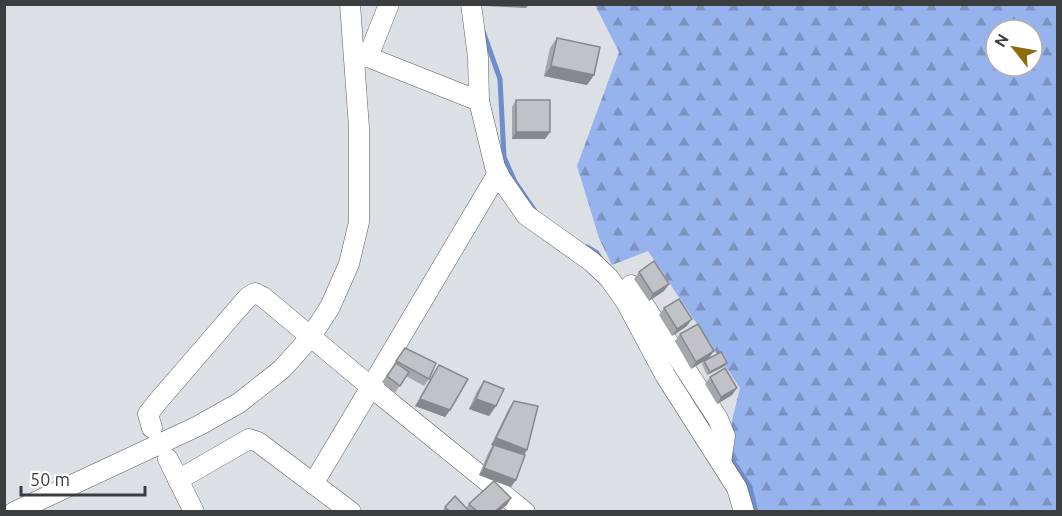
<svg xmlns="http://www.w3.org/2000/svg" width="1062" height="516" viewBox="0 0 1062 516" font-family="Ubuntu,sans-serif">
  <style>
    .forest { fill: url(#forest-firs); fill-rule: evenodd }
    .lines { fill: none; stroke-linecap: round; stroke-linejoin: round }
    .stream { stroke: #6d8dcc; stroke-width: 5 }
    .minor-casing { stroke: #5c5e62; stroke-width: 21 }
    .minor { stroke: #fff; stroke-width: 20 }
    .wall { fill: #a5a7ab }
    .shaded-wall { fill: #86888b }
    .building { fill: #c0c2c7; stroke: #86888b; stroke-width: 1.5 }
  </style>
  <defs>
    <pattern id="forest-firs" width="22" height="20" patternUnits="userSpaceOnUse" patternTransform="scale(1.5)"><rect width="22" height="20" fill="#96b3ee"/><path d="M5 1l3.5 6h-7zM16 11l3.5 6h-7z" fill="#7c93c2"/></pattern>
  </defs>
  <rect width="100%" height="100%" fill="#dcdfe4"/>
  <!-- forest -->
  <path class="forest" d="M 595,5 L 1057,5 L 1057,511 L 742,511 L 722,461 L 740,388 L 648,251 L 612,265 L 599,238 L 577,166 L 619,52 ZM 996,30 L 1032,30 L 1032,66 L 996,66 Z"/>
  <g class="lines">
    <!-- stream -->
    <g class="stream">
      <path d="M 483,31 L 500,79 L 504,157 L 515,182 L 537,214"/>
      <path d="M 587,247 L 597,253 L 602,261"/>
      <path d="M 671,367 L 715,434"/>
      <path d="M 728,454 L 750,487 L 756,512"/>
    </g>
    <!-- minor casing -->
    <g class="minor-casing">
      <g id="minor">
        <path d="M 471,4 L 478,57 L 479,101 L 495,167 L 501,179 L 526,215 L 592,262 L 609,278 L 626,302 L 665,375 L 737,488 L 744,512"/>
        <path d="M 368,57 L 479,101"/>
        <path d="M 356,59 L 368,57 L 389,4"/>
        <path d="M 498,173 L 371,387 L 525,512"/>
        <path d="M 631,285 L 718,419 L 725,436 L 721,462"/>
        <path d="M 152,428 L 148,414 L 159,400 L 248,297 L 255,293 L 263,297 L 371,387 L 313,484"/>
        <path d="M 168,459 L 194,512"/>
        <path d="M 178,480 L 249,439 L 258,442 L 351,512"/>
        <path d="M 14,512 L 198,426 L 239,403 L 282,369 L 310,338 L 330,307 L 349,264 L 359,222 L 359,128 L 350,4"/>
      </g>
    </g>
    <!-- minor -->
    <use href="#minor" class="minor"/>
  </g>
  <!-- wall -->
  <g class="wall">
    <path d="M 557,38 L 594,75 L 587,85 L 544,76 L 550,48 Z"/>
    <path d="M 516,100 L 550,132 L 545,139 L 512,139 L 512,107 Z"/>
    <path d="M 639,272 L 669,284 L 664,291 L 649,301 L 634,279 Z"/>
    <path d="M 664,308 L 687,326 L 672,336 L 659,315 Z"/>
    <path d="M 680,334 L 709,358 L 725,366 L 707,375 L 702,364 L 704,361 L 691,369 L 675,341 Z"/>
    <path d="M 405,348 L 429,379 L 424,386 L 406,376 L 395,393 L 382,382 Z"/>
    <path d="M 439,365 L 450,410 L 445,417 L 415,406 L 434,372 Z"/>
    <path d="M 710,377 L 737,388 L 732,395 L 717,404 L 705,384 Z"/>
    <path d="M 484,381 L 496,406 L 489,416 L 469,409 L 477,391 Z"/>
    <path d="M 514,401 L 527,450 L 524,455 L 511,487 L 494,481 L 507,505 L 498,512 L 442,512 L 445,507 L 466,508 L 469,504 L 494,481 L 479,475 L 489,451 L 493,445 L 491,445 L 509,408 Z"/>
  </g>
  <!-- shaded-wall -->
  <g class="shaded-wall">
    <path d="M 487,4 L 529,4 L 526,8 L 486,6 Z"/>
    <path d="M 551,66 L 594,75 L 587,85 L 544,76 Z"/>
    <path d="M 516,132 L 550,132 L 545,139 L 512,139 Z"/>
    <path d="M 669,284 L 664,291 L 649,301 L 653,294 Z"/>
    <path d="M 692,319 L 687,326 L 672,336 L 677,329 Z"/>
    <path d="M 714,351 L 709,358 L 691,369 L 696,362 Z"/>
    <path d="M 727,363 L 725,366 L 707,375 L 710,372 Z"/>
    <path d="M 737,388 L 732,395 L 717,404 L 721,397 Z"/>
    <path d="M 420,399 L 450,410 L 445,417 L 415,406 Z"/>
    <path d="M 476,399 L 496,406 L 489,416 L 469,409 Z"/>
    <path d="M 496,438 L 527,450 L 522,457 L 491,445 Z"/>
    <path d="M 484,468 L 516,480 L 511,487 L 479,475 Z"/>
    <path d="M 511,498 L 507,505 L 498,512 L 494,512 Z"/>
  </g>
  <!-- building -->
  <g class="building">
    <path d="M 557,38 L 600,47 L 594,75 L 551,66 Z"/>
    <rect x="516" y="100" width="34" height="32"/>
    <path d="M 654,261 L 669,284 L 653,294 L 639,272 Z"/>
    <path d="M 679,299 L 692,319 L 677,329 L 664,308 Z"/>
    <path d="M 698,324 L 714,351 L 696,362 L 680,334 Z"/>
    <path d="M 405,348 L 436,363 L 429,379 L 396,361 Z"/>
    <path d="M 721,352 L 727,363 L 710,372 L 704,361 Z"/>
    <path d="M 396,363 L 409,372 L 400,386 L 387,376 Z"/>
    <path d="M 439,365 L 468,379 L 450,410 L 420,399 Z"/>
    <path d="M 725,368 L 737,388 L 721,397 L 710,377 Z"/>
    <path d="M 484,381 L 504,389 L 496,406 L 476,399 Z"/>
    <path d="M 514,401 L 538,406 L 527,450 L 496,438 Z"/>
    <path d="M 494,445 L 525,455 L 516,480 L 484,468 Z"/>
    <path d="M 494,481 L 511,498 L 494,512 L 478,512 L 469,504 Z"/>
    <path d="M 455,496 L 470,512 L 450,512 L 445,507 Z"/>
  </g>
  <!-- border -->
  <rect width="1062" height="516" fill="none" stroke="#3c3d3f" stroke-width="12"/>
  <!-- north arrow -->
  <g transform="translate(1014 48) rotate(301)"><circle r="28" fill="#ffffff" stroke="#b1b1b2" stroke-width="1.5"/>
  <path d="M0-4.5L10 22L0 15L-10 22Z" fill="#8b6c0e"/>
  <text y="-9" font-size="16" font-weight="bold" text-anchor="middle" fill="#3c3d3f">N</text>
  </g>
  <!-- scale -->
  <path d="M21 486v9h124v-9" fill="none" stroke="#3c3d3f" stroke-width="3"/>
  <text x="30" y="486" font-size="18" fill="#3c3d3f" stroke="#ffffff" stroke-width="4.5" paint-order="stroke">50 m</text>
</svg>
